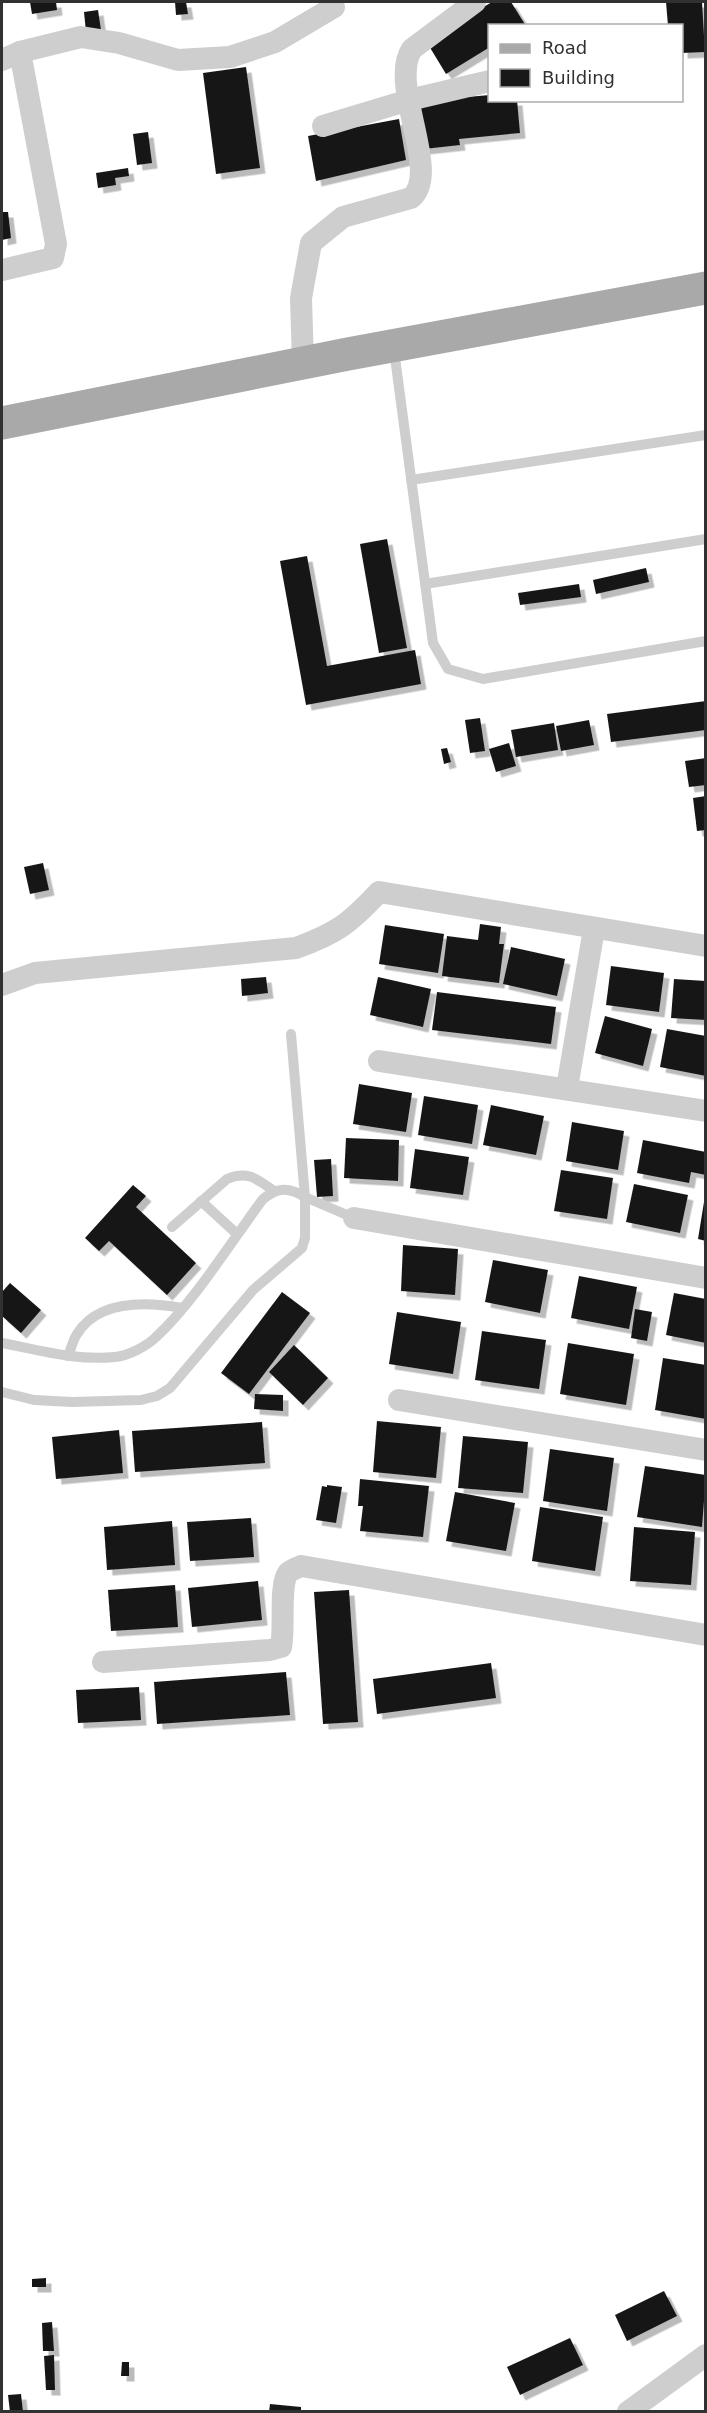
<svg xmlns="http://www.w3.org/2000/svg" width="707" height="2413" viewBox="0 0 707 2413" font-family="'DejaVu Sans',sans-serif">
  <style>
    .building { fill: #181818; filter: url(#shadow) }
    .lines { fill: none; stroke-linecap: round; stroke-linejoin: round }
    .service { stroke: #cecece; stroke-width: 10 }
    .minor { stroke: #cecece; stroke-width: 22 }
    .primary { stroke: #a9a9a9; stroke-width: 33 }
  </style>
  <defs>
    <filter id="shadow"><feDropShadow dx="5.5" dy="5.5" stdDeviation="0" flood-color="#0004"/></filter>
  </defs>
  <rect width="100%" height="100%" fill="#fff"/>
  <!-- building -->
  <g class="building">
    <path d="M 30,2 L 56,2 L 57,10 L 32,14 Z"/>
    <path d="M 175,2 L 186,2 L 188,14 L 176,15 Z"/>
    <path d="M 492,2 L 511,2 L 526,26 L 490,26 L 490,47 L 446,74 L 426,41 Z"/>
    <path d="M 666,2 L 702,2 L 705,52 L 682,53 L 682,26 L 668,26 Z"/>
    <path d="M 98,10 L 101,30 L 86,32 L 84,12 Z"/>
    <path d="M 246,67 L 260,168 L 216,174 L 203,73 Z"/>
    <path d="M 490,95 L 490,100 L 517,100 L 520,133 L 459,139 L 460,145 L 424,149 L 420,101 Z"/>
    <path d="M 399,119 L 406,160 L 316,181 L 308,136 Z"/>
    <path d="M 148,132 L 152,163 L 137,165 L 133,134 Z"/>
    <path d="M 128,168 L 129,176 L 115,178 L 116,185 L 98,188 L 96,173 Z"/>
    <path d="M 2,212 L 8,212 L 11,238 L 2,240 Z"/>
    <path d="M 387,539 L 407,648 L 379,653 L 360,544 Z"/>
    <path d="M 307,556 L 327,666 L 415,650 L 421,684 L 306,705 L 280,561 Z"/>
    <path d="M 646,568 L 649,582 L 596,594 L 593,580 Z"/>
    <path d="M 579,584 L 581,597 L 520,605 L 518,593 Z"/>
    <path d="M 706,701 L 706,730 L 611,742 L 607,714 Z"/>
    <path d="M 480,718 L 485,751 L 470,753 L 465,720 Z"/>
    <path d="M 589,720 L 594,745 L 561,751 L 556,726 Z"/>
    <path d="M 554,723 L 558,750 L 516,757 L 511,730 Z"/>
    <path d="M 509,743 L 516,766 L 496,772 L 489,749 Z"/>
    <path d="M 447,748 L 451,762 L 444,764 L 441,749 Z"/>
    <path d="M 706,758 L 706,785 L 689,787 L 685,761 Z"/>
    <path d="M 706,796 L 706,830 L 697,831 L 693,798 Z"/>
    <path d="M 43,863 L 49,890 L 30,894 L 24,867 Z"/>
    <path d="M 480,924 L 501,927 L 499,944 L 504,944 L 499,983 L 442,976 L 447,936 L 478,940 Z"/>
    <path d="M 385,925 L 444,934 L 438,973 L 379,964 Z"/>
    <path d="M 511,947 L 565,959 L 557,996 L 503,984 Z"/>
    <path d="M 611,966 L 664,973 L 659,1012 L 606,1005 Z"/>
    <path d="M 266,977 L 268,993 L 242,996 L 241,979 Z"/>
    <path d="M 378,977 L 431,989 L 423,1027 L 370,1015 Z"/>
    <path d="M 674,979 L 706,981 L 706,1020 L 671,1018 Z"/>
    <path d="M 437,992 L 556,1007 L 551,1044 L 432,1030 Z"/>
    <path d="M 605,1016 L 652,1029 L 643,1066 L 595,1053 Z"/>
    <path d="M 667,1029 L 706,1036 L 706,1076 L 660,1067 Z"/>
    <path d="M 359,1084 L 412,1093 L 406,1132 L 353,1124 Z"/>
    <path d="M 424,1096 L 478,1105 L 472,1144 L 418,1135 Z"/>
    <path d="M 491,1105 L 544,1116 L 536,1155 L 483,1145 Z"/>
    <path d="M 572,1122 L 624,1131 L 618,1170 L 566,1161 Z"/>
    <path d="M 346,1138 L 399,1140 L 398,1181 L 344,1178 Z"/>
    <path d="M 643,1140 L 706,1152 L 706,1175 L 691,1172 L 689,1183 L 637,1173 Z"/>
    <path d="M 415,1149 L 469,1157 L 463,1195 L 410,1188 Z"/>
    <path d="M 331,1159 L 333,1196 L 317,1197 L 314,1160 Z"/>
    <path d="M 561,1170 L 613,1178 L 607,1219 L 554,1211 Z"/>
    <path d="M 634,1184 L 688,1195 L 680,1233 L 626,1222 Z"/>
    <path d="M 133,1185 L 146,1196 L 136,1207 L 196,1263 L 167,1295 L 109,1241 L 99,1251 L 85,1238 Z"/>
    <path d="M 704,1202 L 706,1202 L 706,1241 L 698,1239 Z"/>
    <path d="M 403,1245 L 458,1249 L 455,1295 L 401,1291 Z"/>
    <path d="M 493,1260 L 548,1270 L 540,1313 L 485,1302 Z"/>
    <path d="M 579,1276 L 637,1287 L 629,1329 L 571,1318 Z"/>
    <path d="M 10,1283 L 41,1310 L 21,1333 L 2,1316 L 2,1292 Z"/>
    <path d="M 282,1292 L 310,1313 L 249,1394 L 221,1373 Z"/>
    <path d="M 674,1293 L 706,1299 L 706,1343 L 666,1335 Z"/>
    <path d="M 635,1309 L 652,1312 L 647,1341 L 631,1338 Z"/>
    <path d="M 397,1312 L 461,1322 L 453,1374 L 389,1364 Z"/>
    <path d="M 482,1331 L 546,1340 L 539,1389 L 475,1380 Z"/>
    <path d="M 568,1343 L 634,1354 L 626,1405 L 560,1394 Z"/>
    <path d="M 294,1345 L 328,1378 L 303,1405 L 269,1372 Z"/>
    <path d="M 663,1358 L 706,1365 L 706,1419 L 655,1410 Z"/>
    <path d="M 255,1394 L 283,1395 L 283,1411 L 254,1409 Z"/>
    <path d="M 377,1421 L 441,1427 L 436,1478 L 373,1472 Z"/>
    <path d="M 262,1422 L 265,1463 L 135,1472 L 132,1431 Z"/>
    <path d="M 119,1430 L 123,1473 L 56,1479 L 52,1437 Z"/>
    <path d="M 463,1436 L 528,1442 L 523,1493 L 458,1488 Z"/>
    <path d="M 550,1449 L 614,1458 L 607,1511 L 543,1501 Z"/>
    <path d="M 645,1466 L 706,1475 L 702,1527 L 637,1517 Z"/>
    <path d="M 360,1479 L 429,1486 L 423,1537 L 360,1531 L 363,1506 L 358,1506 Z"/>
    <path d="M 327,1485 L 342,1487 L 336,1523 L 316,1520 L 322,1486 L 327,1487 Z"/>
    <path d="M 455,1492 L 515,1503 L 506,1551 L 446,1541 Z"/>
    <path d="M 540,1507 L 603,1517 L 595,1571 L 532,1561 Z"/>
    <path d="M 251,1518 L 254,1557 L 190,1561 L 187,1522 Z"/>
    <path d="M 172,1521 L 175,1565 L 107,1570 L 104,1527 Z"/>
    <path d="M 634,1527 L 695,1532 L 691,1585 L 630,1581 Z"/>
    <path d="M 258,1581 L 262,1620 L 192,1627 L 188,1588 Z"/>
    <path d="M 175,1585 L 178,1627 L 111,1631 L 108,1590 Z"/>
    <path d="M 349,1590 L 358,1722 L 323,1724 L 314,1592 Z"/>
    <path d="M 491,1663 L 496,1698 L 377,1714 L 373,1679 Z"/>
    <path d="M 286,1672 L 290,1715 L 157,1724 L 154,1682 Z"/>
    <path d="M 139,1687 L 141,1720 L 78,1723 L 76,1690 Z"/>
    <path d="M 46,2278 L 46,2287 L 32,2287 L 32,2279 Z"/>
    <path d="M 664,2291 L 677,2316 L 627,2341 L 615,2315 Z"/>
    <path d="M 52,2322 L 54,2351 L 43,2351 L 42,2323 Z"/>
    <path d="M 570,2338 L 583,2365 L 520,2395 L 507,2367 Z"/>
    <path d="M 54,2355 L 55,2390 L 46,2390 L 44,2356 Z"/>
    <path d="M 122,2362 L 129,2362 L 129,2376 L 121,2376 Z"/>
    <path d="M 21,2394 L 23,2412 L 10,2412 L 8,2395 Z"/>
    <path d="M 270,2404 L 301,2407 L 301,2412 L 269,2412 Z"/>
  </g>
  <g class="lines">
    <!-- service -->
    <g class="service">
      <path d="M 394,350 L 433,643 L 448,669 L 483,679 L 706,641"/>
      <path d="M 411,480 L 706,435"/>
      <path d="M 425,584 L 706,539"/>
      <path d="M 291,1034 L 305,1197 L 354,1218"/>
      <path d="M 201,1201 L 237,1234"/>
      <path d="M 172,1227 L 227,1179 C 247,1170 257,1179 274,1191"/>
      <path d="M 2,1343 C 38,1350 77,1361 115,1357 C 128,1356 147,1346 156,1337 C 194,1302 231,1242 263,1199 C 278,1187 289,1187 305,1197 L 305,1238 L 302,1248 L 253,1290 L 170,1388 L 157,1396 L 141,1400 L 72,1402 L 34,1400 L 2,1392"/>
      <path d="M 68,1356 C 71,1349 73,1340 77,1334 C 99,1299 148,1302 182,1308"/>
    </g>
    <!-- minor -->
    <g class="minor">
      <path d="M 2,60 L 20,52 L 81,37 L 119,43 L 178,60 L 230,57 L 275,42 L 334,7"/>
      <path d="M 323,126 L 409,100 L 490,81"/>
      <path d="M 2,270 L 53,258 L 56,244 L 20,52"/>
      <path d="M 303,363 L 301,298 L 311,243 L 343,217 L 411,198 C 442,173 388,84 412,49 L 475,2"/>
      <path d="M 2,985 L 35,973 L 296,948 C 337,933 349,924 379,892 L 706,946"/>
      <path d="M 379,1061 L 706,1111"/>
      <path d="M 567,1088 L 594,929"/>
      <path d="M 354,1218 L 706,1278"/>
      <path d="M 399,1400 L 706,1450"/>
      <path d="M 103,1662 L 270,1650 L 281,1647 C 285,1629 279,1585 288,1573 C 291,1570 297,1568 301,1566 L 706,1635"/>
      <path d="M 628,2412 L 706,2355"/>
    </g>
    <!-- primary -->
    <path class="primary" d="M 2,423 L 348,354 L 706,288"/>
  </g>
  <!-- border -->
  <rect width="707" height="2413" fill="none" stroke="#313131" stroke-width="6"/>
  <!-- legend -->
  <rect x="488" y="24" width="195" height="78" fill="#ffffff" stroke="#adadad" stroke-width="1.5"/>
  <rect x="500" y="44" width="30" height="9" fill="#a9a9a9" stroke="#adadad" stroke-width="1.5"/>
  <text x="542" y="54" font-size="18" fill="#313131">Road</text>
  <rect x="500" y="69" width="30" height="18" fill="#181818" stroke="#adadad" stroke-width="1.5"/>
  <text x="542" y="84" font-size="18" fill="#313131">Building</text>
</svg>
